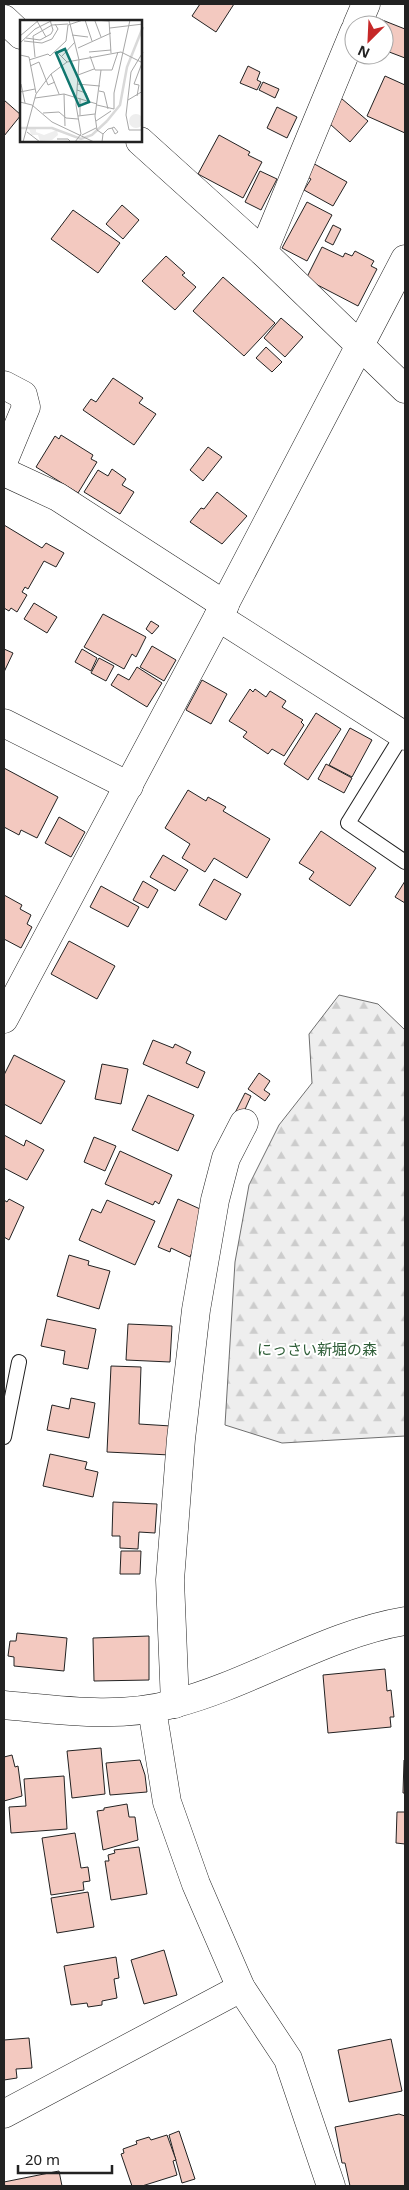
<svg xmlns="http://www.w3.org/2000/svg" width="409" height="2190" viewBox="0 0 409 2190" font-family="'Noto Sans','Noto Sans JP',sans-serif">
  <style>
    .forest { fill: url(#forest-firs); stroke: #6f6f6f }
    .building { fill: #f3c9c0; stroke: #222 }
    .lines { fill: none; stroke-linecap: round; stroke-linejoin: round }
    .service-casing { stroke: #222; stroke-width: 16 }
    .minor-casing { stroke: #222; stroke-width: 29 }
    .tertiary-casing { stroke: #222; stroke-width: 29 }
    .service { stroke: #fff; stroke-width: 14 }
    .minor { stroke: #fff; stroke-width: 28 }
    .tertiary { stroke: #fff; stroke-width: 28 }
    .labels { text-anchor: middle; stroke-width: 4; stroke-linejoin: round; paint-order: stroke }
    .park-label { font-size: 15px; fill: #2f5e38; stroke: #fff }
    .inset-river { fill: none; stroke: #d9d9d9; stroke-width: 2.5 }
    .inset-road { fill: none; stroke: #a7a7a7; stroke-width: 1 }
    .view { fill: #0f766e; fill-opacity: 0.15; stroke: #0f766e; stroke-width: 2.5 }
    .inset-edge { fill: none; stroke: #222; stroke-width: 2.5 }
  </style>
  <defs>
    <pattern id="forest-firs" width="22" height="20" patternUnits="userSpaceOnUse" patternTransform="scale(1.25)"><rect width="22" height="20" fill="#eee"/><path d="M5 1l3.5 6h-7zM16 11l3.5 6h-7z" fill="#ccc"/></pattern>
  </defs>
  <rect width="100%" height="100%" fill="#fff"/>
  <!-- forest -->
  <path class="forest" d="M 339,995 L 378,1004 L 405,1030 L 405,1436 L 282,1443 L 225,1425 L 235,1262 L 249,1185 L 279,1125 L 312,1083 L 309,1034 Z"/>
  <!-- building -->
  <g class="building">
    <path d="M 200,4 L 234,4 L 216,32 L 192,16 Z"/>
    <path d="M 367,14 L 405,29 L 405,58 L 384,50 L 384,25 L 363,25 Z"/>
    <path d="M 248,66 L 260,72 L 257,80 L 261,82 L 257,90 L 240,83 Z"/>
    <path d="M 385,76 L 405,85 L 405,133 L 367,116 Z"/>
    <path d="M 263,82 L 279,89 L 275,98 L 259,90 Z"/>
    <path d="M 335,93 L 368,121 L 350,142 L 330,124 L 332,122 L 326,117 Z"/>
    <path d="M 4,100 L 21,115 L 4,136 Z"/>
    <path d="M 277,107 L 297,117 L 287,138 L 267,128 Z"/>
    <path d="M 219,135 L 250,152 L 248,155 L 262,162 L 243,198 L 198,174 Z"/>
    <path d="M 309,161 L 347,182 L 333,206 L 304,190 L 311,179 L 302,174 Z"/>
    <path d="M 260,171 L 277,179 L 261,210 L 245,202 Z"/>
    <path d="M 307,202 L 332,215 L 307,261 L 282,248 Z"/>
    <path d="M 122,205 L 139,220 L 123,239 L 106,224 Z"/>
    <path d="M 73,210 L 120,243 L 98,273 L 51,239 Z"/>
    <path d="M 333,225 L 341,229 L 333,245 L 325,241 Z"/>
    <path d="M 322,247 L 343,257 L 345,253 L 352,256 L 355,251 L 374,261 L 371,266 L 377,269 L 358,306 L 306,279 Z"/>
    <path d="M 166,256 L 185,273 L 182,275 L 196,287 L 175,310 L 142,281 Z"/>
    <path d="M 223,277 L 275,323 L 244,356 L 193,311 Z"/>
    <path d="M 281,318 L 303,337 L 285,357 L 264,338 Z"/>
    <path d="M 266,347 L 282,362 L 272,372 L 256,358 Z"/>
    <path d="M 113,378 L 143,398 L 139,403 L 156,414 L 134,445 L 83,410 L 91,399 L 96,402 Z"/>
    <path d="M 61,435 L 93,455 L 91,459 L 97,462 L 78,493 L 36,467 L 55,436 L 59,439 Z"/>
    <path d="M 208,447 L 222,457 L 203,481 L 190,470 Z"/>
    <path d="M 112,469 L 126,479 L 122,485 L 134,492 L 120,514 L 84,492 L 98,470 L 108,476 Z"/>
    <path d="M 217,492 L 247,516 L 222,544 L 190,522 L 201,508 L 204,509 Z"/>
    <path d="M 4,525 L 42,548 L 46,543 L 64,553 L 56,567 L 44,561 L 28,589 L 25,587 L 22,592 L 27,595 L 17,612 L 11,608 L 9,611 L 4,608 Z"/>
    <path d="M 34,603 L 57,617 L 47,633 L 24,619 Z"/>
    <path d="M 103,614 L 146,637 L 136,657 L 132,654 L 124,669 L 84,647 Z"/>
    <path d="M 151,621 L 159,626 L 152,634 L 146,629 Z"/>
    <path d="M 152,646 L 176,660 L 164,681 L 140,667 Z"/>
    <path d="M 4,649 L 13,653 L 4,672 Z"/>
    <path d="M 82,649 L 97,658 L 91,671 L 75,662 Z"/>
    <path d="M 99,658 L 114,666 L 106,681 L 91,673 Z"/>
    <path d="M 137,667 L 162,683 L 147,707 L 111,685 L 118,674 L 129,680 Z"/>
    <path d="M 202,680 L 227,694 L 211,724 L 186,710 Z"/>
    <path d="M 250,689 L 253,692 L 255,689 L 266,697 L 270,691 L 286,701 L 282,707 L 303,720 L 301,722 L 304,725 L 284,756 L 272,749 L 268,754 L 243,737 L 247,732 L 229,721 Z"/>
    <path d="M 316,713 L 341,729 L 308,780 L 284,764 Z"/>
    <path d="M 350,728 L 372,740 L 352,777 L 329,765 Z"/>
    <path d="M 326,764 L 352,778 L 344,793 L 318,779 Z"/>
    <path d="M 4,768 L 58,797 L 37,838 L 21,830 L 19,835 L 4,827 Z"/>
    <path d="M 188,790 L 206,801 L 208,797 L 226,807 L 223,811 L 270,839 L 247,878 L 214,858 L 205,872 L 182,858 L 190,844 L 165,828 Z"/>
    <path d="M 59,817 L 85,832 L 71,857 L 45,843 Z"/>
    <path d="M 321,831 L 376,868 L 350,906 L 309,879 L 314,872 L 299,863 Z"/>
    <path d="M 163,855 L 188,870 L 175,891 L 150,877 Z"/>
    <path d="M 214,879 L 241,894 L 226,920 L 199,905 Z"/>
    <path d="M 143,881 L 158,890 L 148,908 L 133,900 Z"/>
    <path d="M 405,881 L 405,903 L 395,897 Z"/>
    <path d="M 101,886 L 139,907 L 128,927 L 90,907 Z"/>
    <path d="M 4,895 L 22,905 L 20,909 L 31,915 L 27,924 L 32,927 L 21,948 L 4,939 Z"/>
    <path d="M 69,941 L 115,966 L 97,999 L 51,974 Z"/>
    <path d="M 153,1040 L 173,1048 L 175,1044 L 191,1052 L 186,1063 L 205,1072 L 198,1088 L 143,1064 Z"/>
    <path d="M 14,1055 L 65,1081 L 41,1124 L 4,1104 L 4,1075 Z"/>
    <path d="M 102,1064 L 128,1069 L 121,1104 L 95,1099 Z"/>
    <path d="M 259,1073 L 270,1081 L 264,1090 L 270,1094 L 265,1101 L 248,1089 Z"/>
    <path d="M 245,1093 L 251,1096 L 242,1116 L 235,1113 Z"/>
    <path d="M 148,1095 L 194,1115 L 178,1151 L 132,1130 Z"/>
    <path d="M 4,1135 L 24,1146 L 26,1140 L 44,1150 L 27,1180 L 4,1168 Z"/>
    <path d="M 94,1137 L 116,1146 L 105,1171 L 84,1162 Z"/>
    <path d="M 120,1151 L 172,1175 L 159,1204 L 155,1201 L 153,1205 L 105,1184 Z"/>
    <path d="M 9,1199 L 24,1207 L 9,1240 L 4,1237 L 4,1200 L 7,1202 Z"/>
    <path d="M 178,1199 L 209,1213 L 190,1257 L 171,1248 L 170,1252 L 158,1247 Z"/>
    <path d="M 107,1200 L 155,1221 L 135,1265 L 79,1240 L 92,1209 L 101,1213 Z"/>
    <path d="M 69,1255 L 89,1261 L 88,1265 L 110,1271 L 99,1309 L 57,1296 Z"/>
    <path d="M 47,1319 L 96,1329 L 88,1369 L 63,1364 L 65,1351 L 41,1346 Z"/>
    <path d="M 128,1324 L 172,1326 L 170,1362 L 126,1360 Z"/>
    <path d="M 111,1366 L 141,1367 L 139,1424 L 171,1426 L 170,1455 L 107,1452 Z"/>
    <path d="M 71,1398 L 95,1403 L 89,1438 L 47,1430 L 52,1405 L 69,1409 Z"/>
    <path d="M 50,1454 L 87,1462 L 85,1469 L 98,1472 L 93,1497 L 43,1486 Z"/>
    <path d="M 113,1502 L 157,1504 L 155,1533 L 139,1532 L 138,1549 L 120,1548 L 120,1536 L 112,1536 Z"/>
    <path d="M 121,1551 L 141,1551 L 140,1574 L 120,1574 Z"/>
    <path d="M 17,1633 L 67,1638 L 64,1671 L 14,1666 L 14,1657 L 8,1656 L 10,1641 L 16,1641 Z"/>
    <path d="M 149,1636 L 149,1680 L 94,1681 L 93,1638 Z"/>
    <path d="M 385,1669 L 387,1691 L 391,1690 L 394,1717 L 390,1717 L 391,1727 L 328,1733 L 323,1675 Z"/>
    <path d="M 101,1748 L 105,1794 L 72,1798 L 67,1751 Z"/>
    <path d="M 12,1755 L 15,1767 L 18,1766 L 22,1796 L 4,1801 L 4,1757 Z"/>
    <path d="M 140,1760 L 145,1775 L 147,1792 L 110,1795 L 106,1763 Z"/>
    <path d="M 404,1760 L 405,1760 L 405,1793 L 403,1793 Z"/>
    <path d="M 64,1776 L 67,1829 L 11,1833 L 9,1807 L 26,1806 L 24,1779 Z"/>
    <path d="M 127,1804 L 129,1817 L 135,1817 L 138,1840 L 103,1850 L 97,1811 L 104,1810 L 104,1808 Z"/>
    <path d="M 397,1812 L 405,1812 L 405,1844 L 396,1843 Z"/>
    <path d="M 75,1833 L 81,1868 L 88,1867 L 90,1881 L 83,1882 L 84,1890 L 51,1895 L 42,1838 Z"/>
    <path d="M 139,1847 L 147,1894 L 111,1900 L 105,1861 L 109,1861 L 108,1855 L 115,1853 L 114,1850 Z"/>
    <path d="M 88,1892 L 94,1927 L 57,1933 L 51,1898 Z"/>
    <path d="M 164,1950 L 177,1995 L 144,2004 L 131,1960 Z"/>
    <path d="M 116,1957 L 119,1978 L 114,1979 L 117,1998 L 102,2001 L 102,2005 L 88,2007 L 87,2003 L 71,2005 L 64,1966 Z"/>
    <path d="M 29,2038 L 32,2068 L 16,2069 L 17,2078 L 4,2080 L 4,2040 Z"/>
    <path d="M 391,2039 L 402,2091 L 349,2102 L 338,2050 Z"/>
    <path d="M 399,2114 L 405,2116 L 405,2186 L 350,2186 L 345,2163 L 342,2163 L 335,2127 Z"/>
    <path d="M 179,2131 L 195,2179 L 182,2183 L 169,2135 Z"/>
    <path d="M 167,2135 L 176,2160 L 173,2161 L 177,2175 L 142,2186 L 132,2186 L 121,2154 L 124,2153 L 123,2149 L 137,2144 L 136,2141 L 149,2137 L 151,2140 Z"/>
    <path d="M 59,2171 L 62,2186 L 5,2186 L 4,2182 Z"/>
  </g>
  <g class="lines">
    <!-- service casing -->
    <g class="service-casing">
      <g id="service">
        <path d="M 403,734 L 348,823 L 405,862"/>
        <path d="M 4,1437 L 19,1362"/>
      </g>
    </g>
    <!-- minor casing -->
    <g class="minor-casing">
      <g id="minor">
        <path d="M 4,19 L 21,35"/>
        <path d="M 357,25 L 366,4"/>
        <path d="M 140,141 L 263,252 L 405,389"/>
        <path d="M 263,252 L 354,32"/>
        <path d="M 4,385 L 23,395 L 26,407 L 4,460"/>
        <path d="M 4,472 L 58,497 L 225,605"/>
        <path d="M 218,617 L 405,736"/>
        <path d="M 4,723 L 129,786"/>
        <path d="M 4,1019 L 218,617 L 405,259"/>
        <path d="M 175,1704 L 170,1580 L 181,1439 L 196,1310 L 215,1200 L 226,1158 L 244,1123"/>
        <path d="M 152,1709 L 167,1802 L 196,1884 L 241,1988 L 288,2059 L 331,2186"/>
        <path d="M 4,2114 L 241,1988"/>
      </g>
    </g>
    <!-- tertiary casing -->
    <g class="tertiary-casing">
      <path id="tertiary" d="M 4,1705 C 60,1710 118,1719 173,1704 C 251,1684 326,1634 405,1621"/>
    </g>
    <!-- service -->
    <use href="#service" class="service"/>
    <!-- minor -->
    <use href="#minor" class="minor"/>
    <!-- tertiary -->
    <use href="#tertiary" class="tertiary"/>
  </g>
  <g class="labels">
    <!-- park labels -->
    <g class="park-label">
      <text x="317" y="1355">にっさい新堀の森</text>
    </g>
  </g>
  <!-- overview -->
  <g transform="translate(20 20)">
    <rect width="122" height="122" fill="#fff"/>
    <path d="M 9,108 L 16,108 L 16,112 L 24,115 L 37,110 L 38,115 L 32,120 L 20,121 L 18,115 L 11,115 Z" fill="#eee"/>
    <path d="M109 101a7 7 0 1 1 14 0a7 7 0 1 1-14 0Z" fill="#eee"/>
    <path class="inset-river" d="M 87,101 L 100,85 L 107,47 L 123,7M 0,108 L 32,108 L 61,119 L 72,115 L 87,101"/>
    <path class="inset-road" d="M 49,0 L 59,40 L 56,85 L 61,114 L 55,122M 65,0 L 72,21M 74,0 L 89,1M 89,0 L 91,33M 17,1 L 26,17M 75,1 L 81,17M 90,8 L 123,4M 52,15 L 68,17M 0,16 L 19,0M 6,18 L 20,20 L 31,14 L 33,10 L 30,0M 4,21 L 22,23 L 32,19 L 38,9 L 35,4M 0,23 L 15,9 L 33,0M 58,28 L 91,13M 36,31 L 47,42M 69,32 L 91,30M 0,35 L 9,37 L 16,73M 42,36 L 55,22M 70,36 L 75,50 L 92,50 L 98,32M 15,37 L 13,16 L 32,5 L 48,4M 9,40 L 28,34 L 30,36 L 46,21 L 48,5 L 63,0M 10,46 L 19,42 L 28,65 L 35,62M 81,50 L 75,96 L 77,110 L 83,114M 31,54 L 39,74M 58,55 L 74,49M 1,64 L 5,83M 57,64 L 80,66M 57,70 L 66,73 L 69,81M 79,71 L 84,72 L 88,89M 0,72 L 15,69M 44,74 L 45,106M 117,76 L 119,65 L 114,64 L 122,43M 15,78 L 44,74 L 77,84M 108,80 L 123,71M 0,82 L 12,85 L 32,102 L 74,122M 77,85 L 94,89 L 94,73 L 110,0M 23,93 L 39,92 L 46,98 L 58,99M 60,95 L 60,78M 58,96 L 75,94M 76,101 L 91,91M 7,112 L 20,122M 62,115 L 76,108M 37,119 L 48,119 L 51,122M 3,122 L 16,74 L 31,54 L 47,42 L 101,32 L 123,43M 82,122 L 83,114 L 88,109 L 92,108 L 94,107 L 98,112 L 95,114 L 92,108M 122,122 L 122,110 L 109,110 L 106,95 L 111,52 L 123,32"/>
    <path class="view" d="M 45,29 L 69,82 L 59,86 L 36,33 Z"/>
    <rect width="122" height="122" class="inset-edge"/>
  </g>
  <!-- border -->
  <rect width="409" height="2190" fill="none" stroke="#222222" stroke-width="10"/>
  <!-- north arrow -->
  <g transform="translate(369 40) rotate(204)"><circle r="24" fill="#ffffff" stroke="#a7a7a7"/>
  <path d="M0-4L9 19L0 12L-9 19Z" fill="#c62828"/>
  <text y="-8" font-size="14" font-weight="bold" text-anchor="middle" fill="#222222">N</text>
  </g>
  <!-- scale -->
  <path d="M18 2165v8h94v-8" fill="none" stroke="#222222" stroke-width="2.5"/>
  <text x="25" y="2165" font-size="15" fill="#222222" stroke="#ffffff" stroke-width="4" paint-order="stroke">20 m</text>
</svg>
